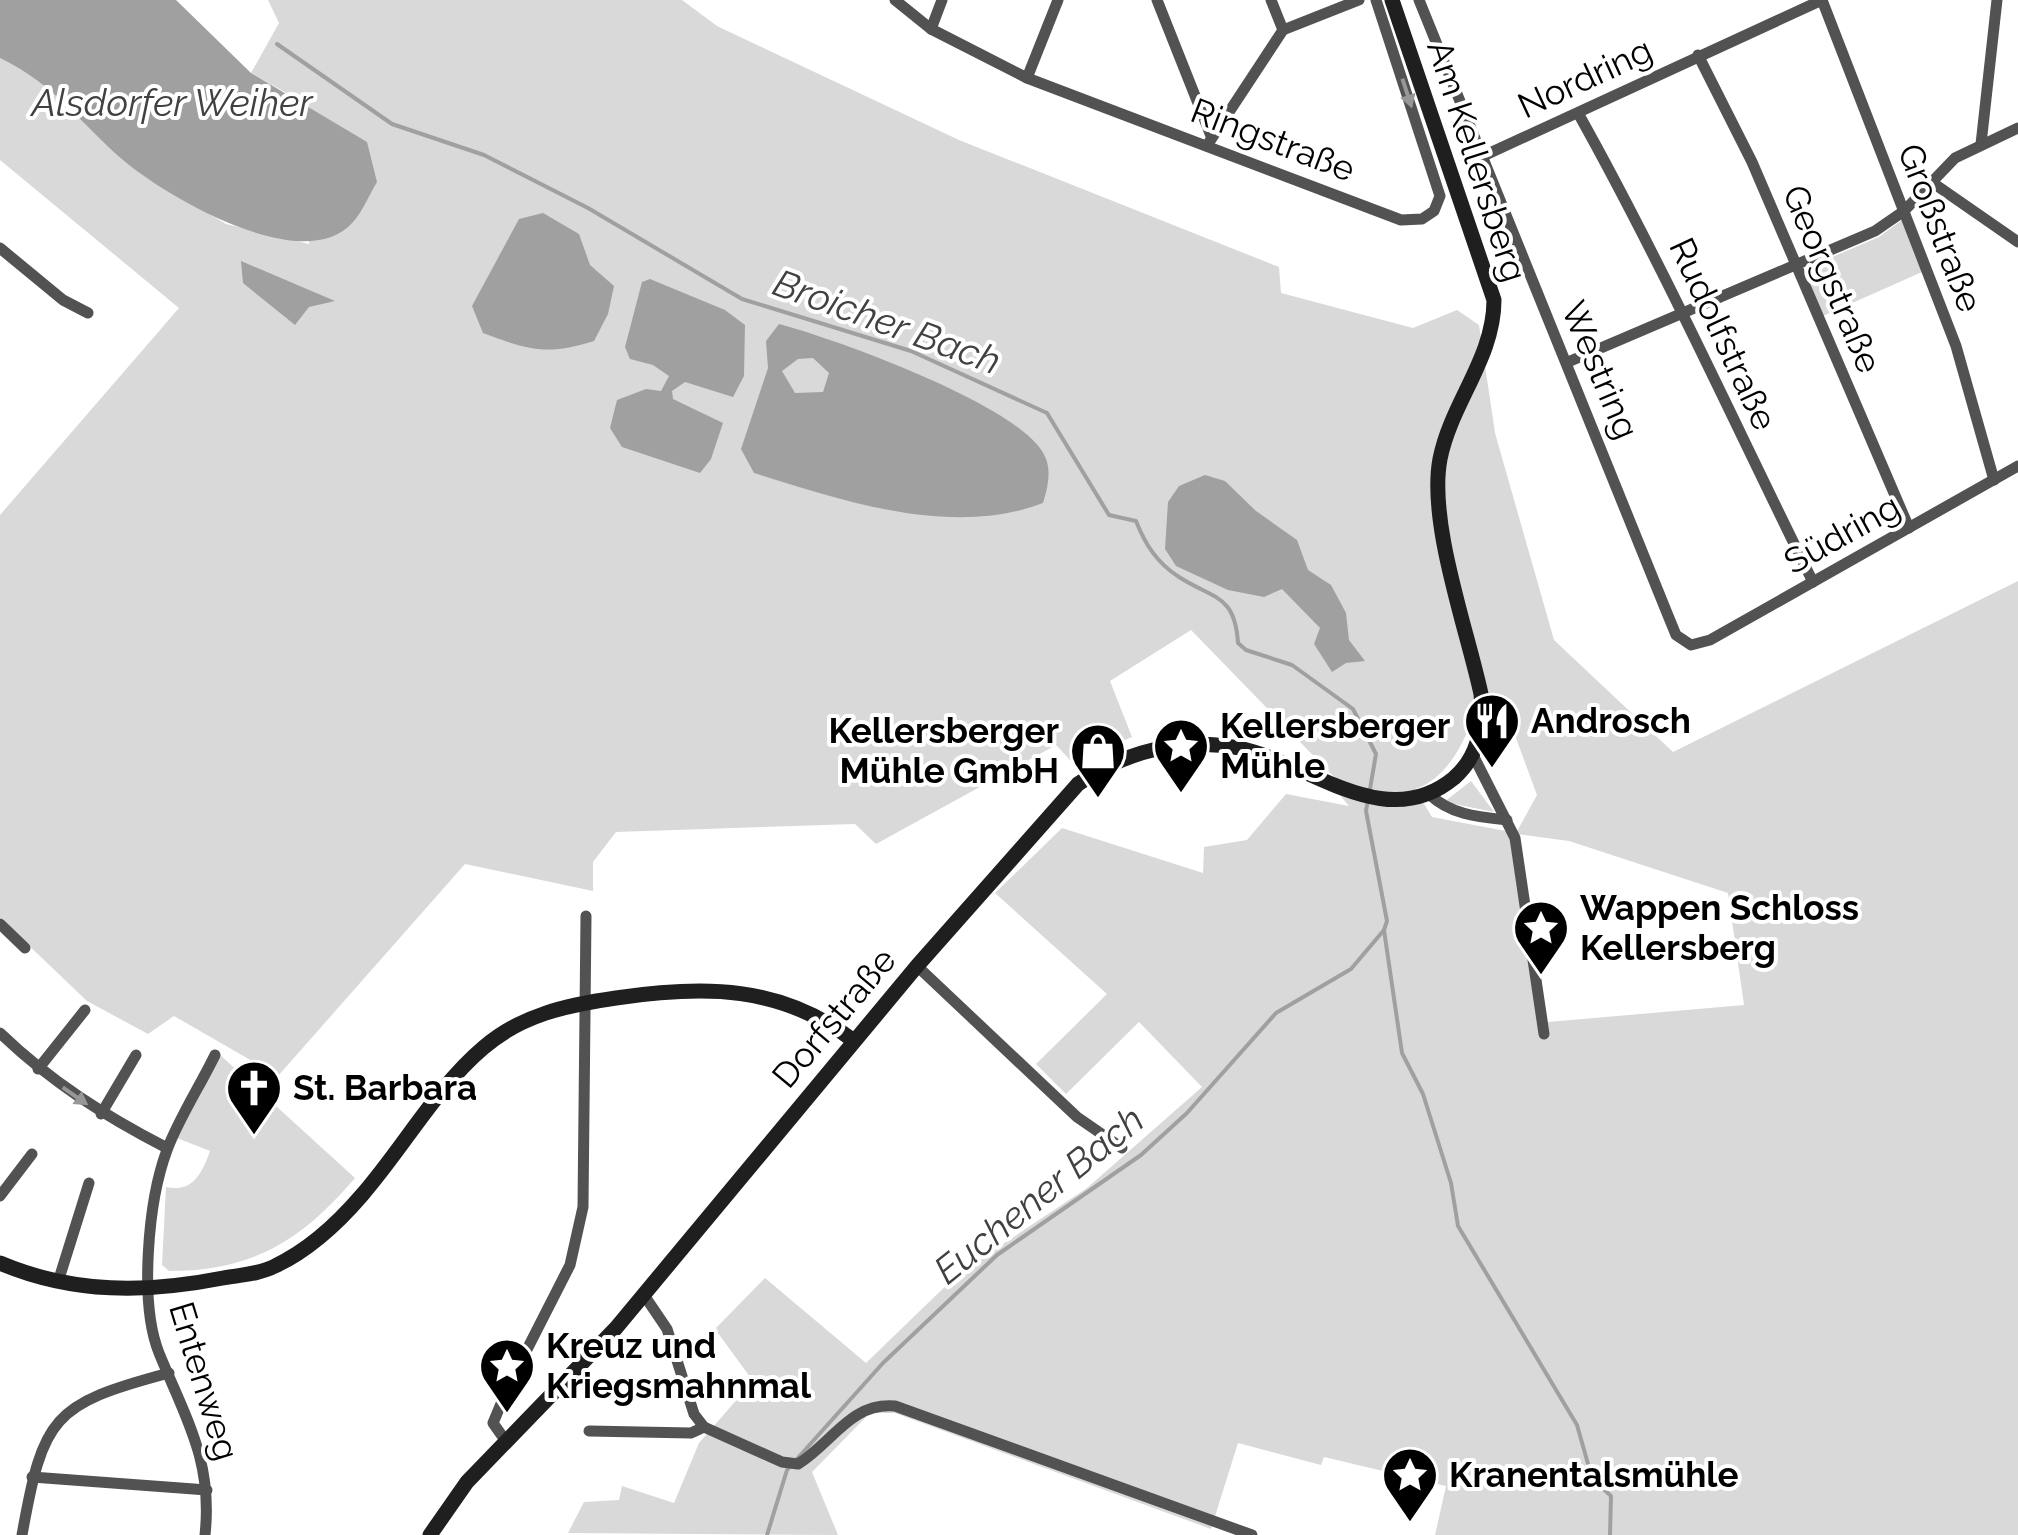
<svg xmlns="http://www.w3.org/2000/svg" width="2018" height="1535" viewBox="0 0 2018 1535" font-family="Raleway,sans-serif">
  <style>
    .green { fill: #d9d9d9; fill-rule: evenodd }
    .water { fill: #a0a0a0; fill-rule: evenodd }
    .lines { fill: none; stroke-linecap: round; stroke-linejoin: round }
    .stream { stroke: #a0a0a0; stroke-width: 4 }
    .street { stroke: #525252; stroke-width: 11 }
    .secondary { stroke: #1f1f1f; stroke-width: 15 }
    .oneway { fill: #979797 }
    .labels { text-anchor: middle; stroke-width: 8; stroke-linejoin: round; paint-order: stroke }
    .street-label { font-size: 35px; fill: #000; stroke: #fff }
    .poi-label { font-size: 35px; font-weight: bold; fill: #000; stroke: #fff; text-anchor: start }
    .water-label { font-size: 38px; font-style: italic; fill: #414141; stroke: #fff }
  </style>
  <rect width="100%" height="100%" fill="#fff"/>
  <!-- green -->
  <g class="green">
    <path d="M 268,0 L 682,0 L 717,26 L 959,140 L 1279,267 L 1281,293 L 1413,328 L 1457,310 L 1479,325 L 1495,433 L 1554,640 L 1673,752 L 2018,581 L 2018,1535 L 1435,1535 L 1446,1486 L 1324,1457 L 1321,1465 L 1238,1443 L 1211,1529 L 895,1413 L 870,1413 L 812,1472 L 838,1535 L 568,1533 L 584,1502 L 619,1500 L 622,1486 L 674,1503 L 699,1443 L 753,1381 L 715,1329 L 765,1278 L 866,1363 L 958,1274 L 1087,1188 L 1202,1087 L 1139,1022 L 1066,1094 L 1036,1064 L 1107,994 L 995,893 L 1062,828 L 1203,873 L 1204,847 L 1247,840 L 1286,794 L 1349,806 L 1338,793 L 1339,782 L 1191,630 L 1110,681 L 1132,737 L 1072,762 L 1056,745 L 876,844 L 855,824 L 616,832 L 593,862 L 593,891 L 465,864 L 278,1076 L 174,1016 L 148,1034 L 87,1001 L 0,918 L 0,515 L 179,308 L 0,160 L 0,58 L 37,76 L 126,163 L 226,224 L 309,244 L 308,105 L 251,73 L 279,23 ZM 1468,730 L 1513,730 L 1537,795 L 1516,833 L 1432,817 L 1415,789 C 1441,781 1458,754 1468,730 ZM 1517,834 L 1569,841 L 1728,893 L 1744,1005 L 1548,1022 Z"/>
    <path d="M 1902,220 L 1922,272 L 1823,316 L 1804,269 L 1879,237 Z"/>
    <path d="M 1471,781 L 1494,812 L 1444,802 Z"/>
    <path d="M 219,1054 L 355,1178 C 302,1240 253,1271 169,1271 L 162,1265 L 166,1187 C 192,1193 202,1174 210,1151 L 177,1138 Z"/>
  </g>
  <!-- water -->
  <g class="water">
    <path d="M 0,0 L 176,0 L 251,73 L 367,142 L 377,182 C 369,195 363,211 353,222 C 305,278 167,197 124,161 C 79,122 56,85 0,58 Z"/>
    <path d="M 543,213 L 579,234 L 590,265 L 614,286 L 608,314 L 594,341 C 547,356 528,350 483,333 L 472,306 L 519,219 Z"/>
    <path d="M 241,261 L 335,301 L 309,307 L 295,325 L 243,283 Z"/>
    <path d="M 650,279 L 725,310 L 745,325 L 744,376 L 733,397 L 685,382 L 672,391 L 673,399 L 723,423 L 711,459 L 700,473 L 622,447 L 610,428 L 617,400 L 646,389 L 661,391 L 669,376 L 653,365 L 630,359 L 625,347 L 642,282 Z"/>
    <path d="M 779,324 C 836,339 1012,403 1042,451 C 1053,468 1048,486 1043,503 C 953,538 843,501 754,473 L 741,449 L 768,368 L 766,341 ZM 813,358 L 829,373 L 823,392 L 795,393 L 782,371 L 798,359 Z"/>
    <path d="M 1205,475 L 1225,481 L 1256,511 L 1297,540 L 1308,570 L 1331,585 L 1346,613 L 1349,640 L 1365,661 L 1346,663 L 1332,672 L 1314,644 L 1320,628 L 1282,589 L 1264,597 L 1228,590 L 1176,566 L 1165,549 L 1168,502 L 1179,486 Z"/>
  </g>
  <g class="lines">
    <!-- stream -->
    <g class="stream">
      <path d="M 277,44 L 392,124 L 484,155 L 588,208 L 742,299 L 911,351 L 1047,413 L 1109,515 L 1136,521 C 1145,544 1157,563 1179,577 C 1213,599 1235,594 1238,643 L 1246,650 L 1292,665 L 1353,709 L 1376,754 L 1370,789"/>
      <path d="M 1368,799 L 1366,811 L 1387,921 L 1384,930 L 1402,1053 L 1423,1094 L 1451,1183 L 1458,1226 L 1577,1425 L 1592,1478 L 1611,1496 L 1610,1535"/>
      <path d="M 767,1535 L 787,1470 L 883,1363 L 997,1255 L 1141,1155 L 1187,1113 L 1276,1013 L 1351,969 L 1384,930"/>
    </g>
    <!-- street -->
    <g class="street">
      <path d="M 895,0 L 931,29 L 1027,78 L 1401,220 L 1422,219 L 1434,211 L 1440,196 L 1376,0"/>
      <path d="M 1157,0 L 1211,136"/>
      <path d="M 1271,0 L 1283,30"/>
      <path d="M 1419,0 L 1667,613 L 1676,635 L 1691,645 L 1710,640 L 2018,466"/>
      <path d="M 1822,0 L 1956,346 L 1994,480"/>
      <path d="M 931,29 L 942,0"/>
      <path d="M 1698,55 L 1752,162 L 1909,528"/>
      <path d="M 1027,78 L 1058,0"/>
      <path d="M 1578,113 C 1663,265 1735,425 1813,582"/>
      <path d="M 1208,144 L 1283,30 L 1359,0"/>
      <path d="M 1981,144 L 1997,0"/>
      <path d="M 1481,157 L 1822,0"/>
      <path d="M 1933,183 L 2018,242"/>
      <path d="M 0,248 L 63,300 L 88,313"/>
      <path d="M 1568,362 L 1875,231 L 1904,211 L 1955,158 L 2018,128"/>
      <path d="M 1473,755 L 1515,838 L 1544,1034"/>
      <path d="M 1429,794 C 1451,815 1478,817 1507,820"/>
      <path d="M 0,924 L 25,948"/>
      <path d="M 917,966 L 1077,1117 L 1122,1148"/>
      <path d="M 0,1033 C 51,1082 105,1116 167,1148"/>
      <path d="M 38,1069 L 85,1010"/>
      <path d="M 101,1114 L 136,1055"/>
      <path d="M 0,1196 L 32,1154"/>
      <path d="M 58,1282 L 89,1183"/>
      <path d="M 644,1295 L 667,1329 L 694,1414 L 704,1427 L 782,1462 L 798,1464 C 833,1442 851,1402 895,1406 L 1252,1535"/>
      <path d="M 515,1373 L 570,1265 L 583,1207 L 586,916"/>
      <path d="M 589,1431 L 691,1433 L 704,1427"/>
      <path d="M 505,1440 L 493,1423 L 506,1392"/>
      <path d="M 32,1477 L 207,1490"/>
      <path d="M 22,1535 C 43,1417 52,1404 169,1373"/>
      <path d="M 205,1535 C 213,1461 186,1419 159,1353 C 139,1303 148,1201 167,1150 C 179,1118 200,1086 215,1055"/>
    </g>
    <!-- secondary -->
    <g class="secondary">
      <path d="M 0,1263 C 73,1294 147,1293 223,1278 C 240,1275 260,1274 275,1266 C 309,1250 338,1223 362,1195 C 403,1148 436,1088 483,1048 C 521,1015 567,1005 616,998 C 704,985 781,985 854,1041"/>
      <path d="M 430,1535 L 467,1482 L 616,1328 L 917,966 L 1078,784 C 1125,751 1182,737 1239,748 C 1310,763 1385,835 1454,778 C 1479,756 1484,725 1481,694 C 1467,629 1428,522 1440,459 C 1451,403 1494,358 1494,300 L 1392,0"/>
    </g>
  </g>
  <!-- one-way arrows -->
  <defs><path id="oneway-solid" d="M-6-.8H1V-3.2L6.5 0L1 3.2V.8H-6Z" transform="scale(2.5)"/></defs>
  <g class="oneway">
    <use href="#oneway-solid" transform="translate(1407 93) rotate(72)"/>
    <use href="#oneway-solid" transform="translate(75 1096) rotate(35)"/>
  </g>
  <!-- icons -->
  <defs>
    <g id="restaurant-pin" transform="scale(2.875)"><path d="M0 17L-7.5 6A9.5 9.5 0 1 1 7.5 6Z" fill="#000" stroke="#fff"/><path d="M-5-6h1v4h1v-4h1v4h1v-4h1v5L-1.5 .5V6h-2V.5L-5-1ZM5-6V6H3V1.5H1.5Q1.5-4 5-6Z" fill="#fff"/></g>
    <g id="sight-pin" transform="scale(2.875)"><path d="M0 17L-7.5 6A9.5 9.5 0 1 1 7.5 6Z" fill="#000" stroke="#fff"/><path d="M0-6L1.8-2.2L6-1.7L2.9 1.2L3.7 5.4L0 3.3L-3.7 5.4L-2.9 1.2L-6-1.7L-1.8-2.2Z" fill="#fff"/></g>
    <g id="shop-pin" transform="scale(2.875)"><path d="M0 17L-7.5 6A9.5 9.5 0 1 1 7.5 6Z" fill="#000" stroke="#fff"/><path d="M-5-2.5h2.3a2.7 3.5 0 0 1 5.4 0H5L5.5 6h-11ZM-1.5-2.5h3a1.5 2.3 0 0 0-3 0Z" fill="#fff"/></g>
    <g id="church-pin" transform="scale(2.875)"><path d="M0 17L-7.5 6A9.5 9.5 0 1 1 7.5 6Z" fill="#000" stroke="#fff"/><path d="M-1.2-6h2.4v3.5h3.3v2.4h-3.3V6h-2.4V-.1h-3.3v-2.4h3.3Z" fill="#fff"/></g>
  </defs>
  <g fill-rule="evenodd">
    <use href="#restaurant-pin" x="1492" y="721"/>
    <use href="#sight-pin" x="1181" y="746"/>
    <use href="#shop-pin" x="1098" y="751"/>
    <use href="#sight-pin" x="1541" y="928"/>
    <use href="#church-pin" x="254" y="1088"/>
    <use href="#sight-pin" x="507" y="1366"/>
    <use href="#sight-pin" x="1410" y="1475"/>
  </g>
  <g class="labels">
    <!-- street labels -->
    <g class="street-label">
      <text transform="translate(1585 78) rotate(-25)" y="12">Nordring</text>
      <text transform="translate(1273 140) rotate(21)" y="12">Ringstraße</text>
      <text transform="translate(1477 161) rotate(72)" y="12">Am Kellersberg</text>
      <text transform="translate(1940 228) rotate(69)" y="12">Großstraße</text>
      <text transform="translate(1832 279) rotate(67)" y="12">Georgstraße</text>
      <text transform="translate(1723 334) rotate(65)" y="12">Rudolfstraße</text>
      <text transform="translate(1600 370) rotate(67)" y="12">Westring</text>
      <text transform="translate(1842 534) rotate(-29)" y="12">Südring</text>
      <text transform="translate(834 1018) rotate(-50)" y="12">Dorfstraße</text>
      <text transform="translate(204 1381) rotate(73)" y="12">Entenweg</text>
    </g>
    <!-- poi labels -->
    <g class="poi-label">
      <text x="1531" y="733">Androsch</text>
      <text x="1220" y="738">Kellersberger<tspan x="1220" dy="40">Mühle</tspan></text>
      <text x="1059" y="743" text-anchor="end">Kellersberger<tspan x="1059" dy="40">Mühle GmbH</tspan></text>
      <text x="1580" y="920">Wappen Schloss<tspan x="1580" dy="40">Kellersberg</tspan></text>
      <text x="293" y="1100">St. Barbara</text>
      <text x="546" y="1358">Kreuz und<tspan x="546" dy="40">Kriegsmahnmal</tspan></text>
      <text x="1449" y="1487">Kranentalsmühle</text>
    </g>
    <!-- water labels -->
    <g class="water-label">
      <text x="172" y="116">Alsdorfer Weiher</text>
      <text transform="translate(887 322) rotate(20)" y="13">Broicher Bach</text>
      <text transform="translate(1039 1195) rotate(-39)" y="13">Euchener Bach</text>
    </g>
  </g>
</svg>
